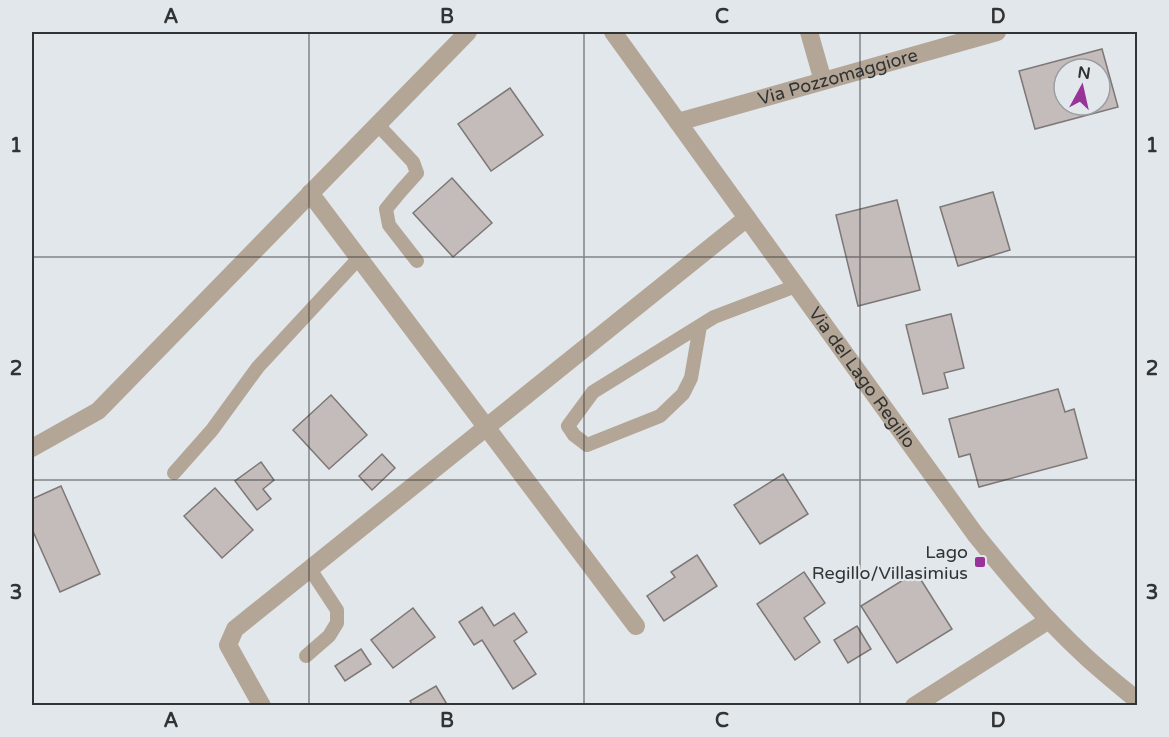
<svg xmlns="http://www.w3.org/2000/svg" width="1169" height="737" viewBox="0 0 1169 737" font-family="'Varela Round',sans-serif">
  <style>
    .building { fill: #c3bcbb; stroke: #7d7776; stroke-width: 1.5; fill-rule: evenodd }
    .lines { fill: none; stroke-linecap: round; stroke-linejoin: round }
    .lane { stroke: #b4a696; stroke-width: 14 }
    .street { stroke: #b4a696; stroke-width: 18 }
    .grid { fill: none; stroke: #313334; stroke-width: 1.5; stroke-opacity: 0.55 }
    .poi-dot { fill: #983499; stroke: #e2e7eb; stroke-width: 2 }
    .labels { text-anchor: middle; stroke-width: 4.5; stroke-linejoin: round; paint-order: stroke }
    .street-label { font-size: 18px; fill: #313334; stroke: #e2e7eb }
    .poi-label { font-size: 18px; fill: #313334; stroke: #e2e7eb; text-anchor: end }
    .neatline { fill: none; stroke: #313334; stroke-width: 2 }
    .grid-label { font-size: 20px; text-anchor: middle; font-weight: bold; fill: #313334 }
  </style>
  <rect width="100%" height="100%" fill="#e2e7eb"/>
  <!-- building -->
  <g class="building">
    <path d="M 1102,49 L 1118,107 L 1035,129 L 1019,71 ZM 1064,69 L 1100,69 L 1100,105 L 1064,105 Z"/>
    <path d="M 510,88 L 543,135 L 491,171 L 458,124 Z"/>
    <path d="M 452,178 L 492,223 L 453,257 L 413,213 Z"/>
    <path d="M 993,192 L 1010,250 L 958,266 L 940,207 Z"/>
    <path d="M 897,200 L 920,290 L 858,306 L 836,215 Z"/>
    <path d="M 951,314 L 964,368 L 944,373 L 948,388 L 923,394 L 906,325 Z"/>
    <path d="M 1058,389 L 1065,412 L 1074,409 L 1087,458 L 979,487 L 970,454 L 959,457 L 949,419 Z"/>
    <path d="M 331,395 L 367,435 L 329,469 L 293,430 Z"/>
    <path d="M 382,454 L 395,468 L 372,490 L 359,476 Z"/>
    <path d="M 261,462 L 274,480 L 263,489 L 271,499 L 257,510 L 235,481 Z"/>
    <path d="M 783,474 L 808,514 L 760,544 L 734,505 Z"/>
    <path d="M 61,486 L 100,574 L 60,592 L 32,529 L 32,499 Z"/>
    <path d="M 215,488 L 253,530 L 222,558 L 184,516 Z"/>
    <path d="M 697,555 L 717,586 L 664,621 L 647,596 L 675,577 L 671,572 Z"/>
    <path d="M 804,572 L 825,603 L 804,618 L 820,642 L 795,660 L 757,604 Z"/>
    <path d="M 916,572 L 952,629 L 897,663 L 861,606 Z"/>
    <path d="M 482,607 L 494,626 L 514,613 L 527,632 L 514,641 L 536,674 L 513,689 L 482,640 L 474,645 L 459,622 Z"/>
    <path d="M 413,608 L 435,637 L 393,668 L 371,640 Z"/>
    <path d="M 857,626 L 871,649 L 848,663 L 834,640 Z"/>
    <path d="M 361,649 L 371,664 L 345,681 L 335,666 Z"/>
    <path d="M 436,686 L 448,706 L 413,706 L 410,701 Z"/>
  </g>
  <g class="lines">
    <!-- lane -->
    <g class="lane">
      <path d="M 377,124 L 413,162 L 417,173 L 400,192 L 386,209 L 389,225 L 417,261"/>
      <path d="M 700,326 L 691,378 L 683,394 L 660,416 L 587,445 L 574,435 L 568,426 L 593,392 L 714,317 L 796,286"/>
      <path d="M 174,473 L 212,430 L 258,367 L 359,258"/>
      <path d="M 306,656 L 329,636 L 337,623 L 337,610 L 310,569"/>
    </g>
    <!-- street -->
    <g class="street">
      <path id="s1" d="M 613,32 L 975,534 C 1009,576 1044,618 1084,655 C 1101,671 1120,686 1138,701"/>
      <path d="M 809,32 L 823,81"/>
      <path id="s2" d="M 678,122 L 997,32"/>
      <path d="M 310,193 L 636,626"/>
      <path d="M 32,448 L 98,411 L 468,32"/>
      <path d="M 262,706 L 228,645 L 235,629 L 747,218"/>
      <path d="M 914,706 L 1049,620"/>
    </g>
  </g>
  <!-- grid -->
  <path class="grid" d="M 309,32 L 309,706M 584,32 L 584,706M 860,32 L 860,706M 32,257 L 1138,257M 32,480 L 1138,480"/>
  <!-- markers -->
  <rect class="poi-dot" x="974" y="556" width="12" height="12" rx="3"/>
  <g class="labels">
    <!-- street labels -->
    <g class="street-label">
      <text dy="6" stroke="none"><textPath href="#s2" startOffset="166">Via Pozzomaggiore</textPath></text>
      <text dy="6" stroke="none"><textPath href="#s1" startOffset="426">Via del Lago Regillo</textPath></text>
    </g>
    <!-- poi labels -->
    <g class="poi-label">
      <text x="968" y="558">Lago<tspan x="968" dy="21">Regillo/Villasimius</tspan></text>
    </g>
  </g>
  <!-- border -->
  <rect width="1169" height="737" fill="none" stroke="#e2e7eb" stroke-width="66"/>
  <!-- north arrow -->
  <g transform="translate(1082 87) rotate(8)"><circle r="28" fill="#e2e7eb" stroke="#9b9fa2" stroke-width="1.5"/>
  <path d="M0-4.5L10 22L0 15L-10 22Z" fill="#983499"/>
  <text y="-9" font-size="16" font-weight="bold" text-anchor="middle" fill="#313334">N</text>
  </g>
  <rect x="33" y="33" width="1103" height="671" class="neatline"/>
  <g class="grid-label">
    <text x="171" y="23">A</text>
    <text x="447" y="23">B</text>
    <text x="722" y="23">C</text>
    <text x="998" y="23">D</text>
    <text x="16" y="152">1</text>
    <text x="1152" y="152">1</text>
    <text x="16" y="375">2</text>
    <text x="1152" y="375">2</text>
    <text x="16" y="599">3</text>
    <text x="1152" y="599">3</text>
    <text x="171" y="727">A</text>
    <text x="447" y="727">B</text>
    <text x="722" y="727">C</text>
    <text x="998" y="727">D</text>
  </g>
</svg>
